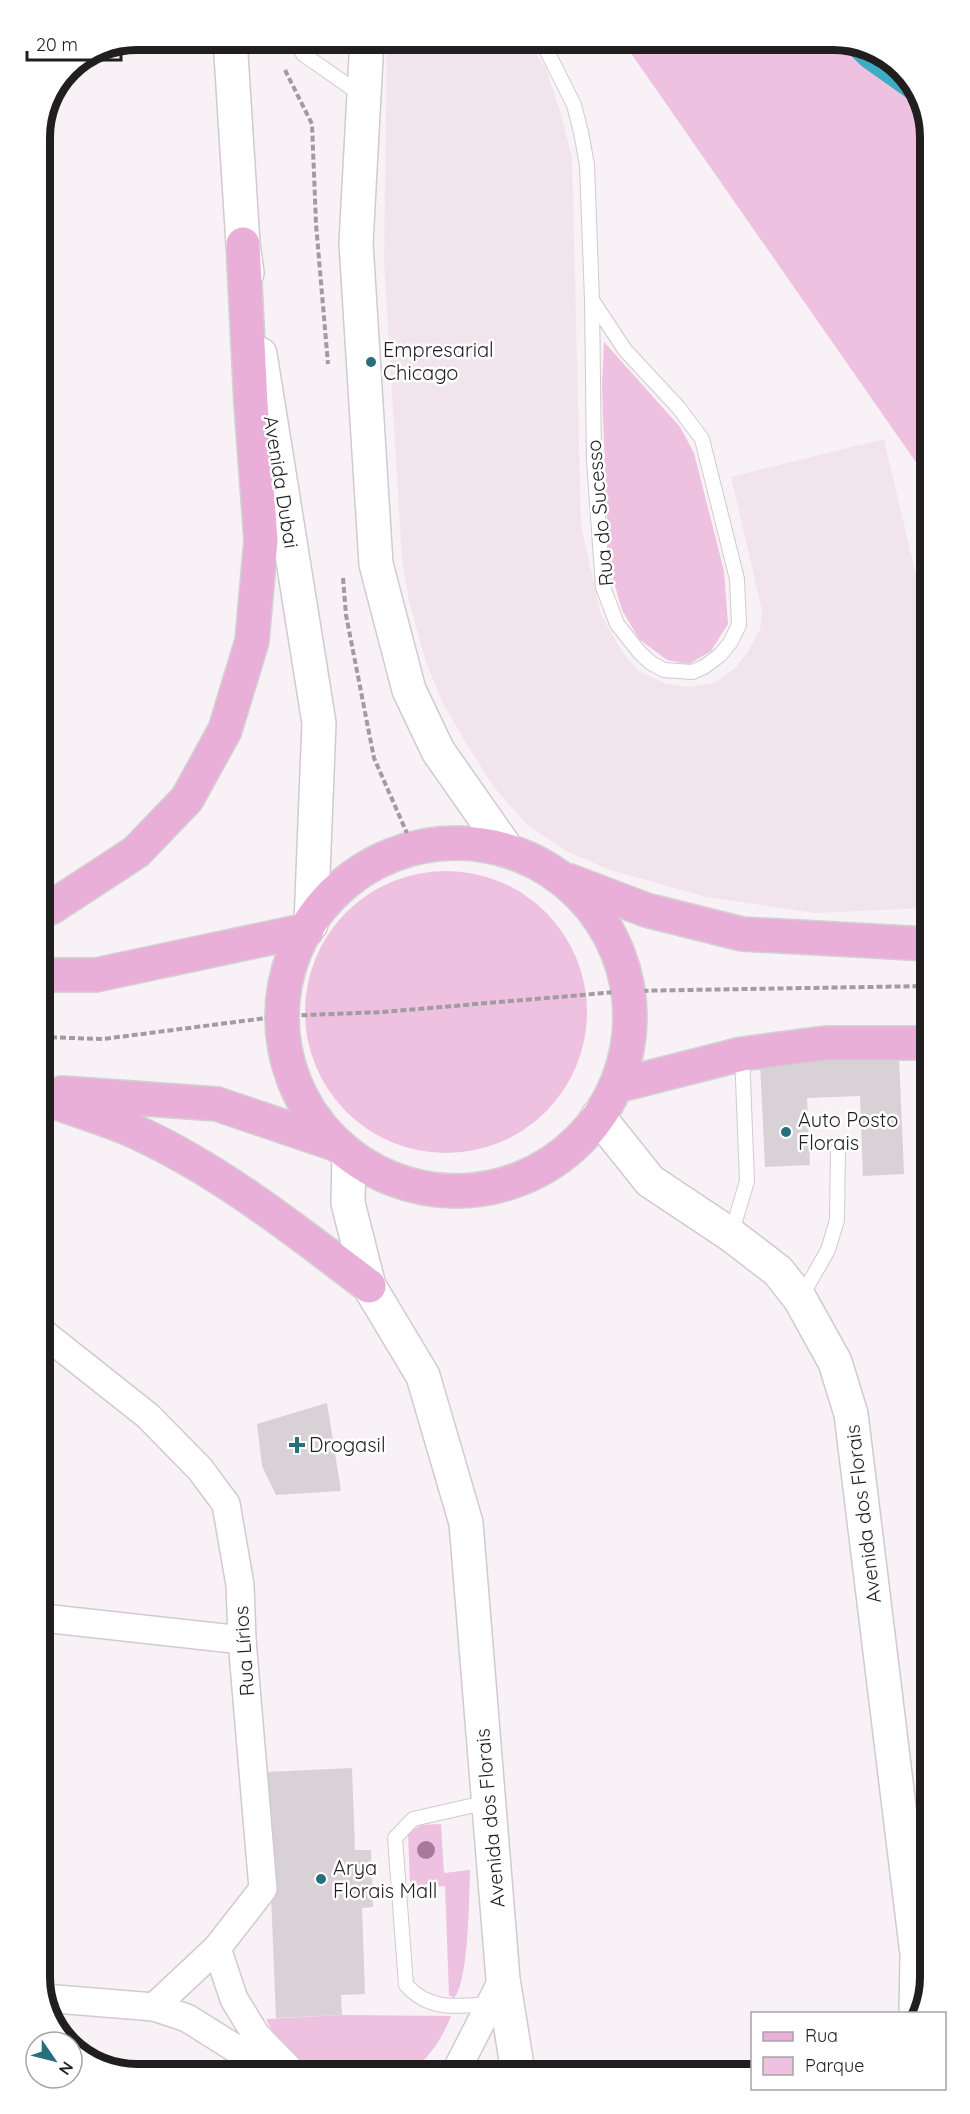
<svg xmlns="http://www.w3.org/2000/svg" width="970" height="2114" viewBox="0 0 970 2114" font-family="Quicksand,sans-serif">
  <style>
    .built { fill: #f2e4ed }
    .green { fill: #edc1df }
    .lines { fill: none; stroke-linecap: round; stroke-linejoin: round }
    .stream { stroke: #3eacc2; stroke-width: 9 }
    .building { fill: #d8d1d6 }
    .lane-casing { stroke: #d1cace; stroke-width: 16 }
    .street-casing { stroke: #d1cace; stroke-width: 30 }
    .secondary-casing { stroke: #d1cace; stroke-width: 36 }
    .primary-casing { stroke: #d2d2d2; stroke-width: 36 }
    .path { stroke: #a19ca0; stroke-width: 4; stroke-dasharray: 6 3; stroke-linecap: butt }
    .lane { stroke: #fff; stroke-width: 14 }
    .street { stroke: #fff; stroke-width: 27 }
    .secondary { stroke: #fff; stroke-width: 33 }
    .primary { stroke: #eaafd9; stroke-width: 33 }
    .tree { fill: #a8799d }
    .poi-dot { fill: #286e7c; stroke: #fff; stroke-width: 2 }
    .labels { text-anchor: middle; stroke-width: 5; stroke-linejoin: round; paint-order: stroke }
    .poi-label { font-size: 20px; fill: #201e1f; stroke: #fff; text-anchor: start }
    .street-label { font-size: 20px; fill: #201e1f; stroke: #fff }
    .rim { fill: none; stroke: #201e1f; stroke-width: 8 }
  </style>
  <rect width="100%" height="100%" fill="#f8f1f6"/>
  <!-- built -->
  <path class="built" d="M 387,39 L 525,39 L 545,67 L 560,111 L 572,158 L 581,526 L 601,615 L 623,653 L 637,670 L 664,683 L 689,687 L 715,683 L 736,667 L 749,650 L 760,629 L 762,611 L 731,477 L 884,439 L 927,623 L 928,908 L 815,913 L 707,897 L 610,870 L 566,851 L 526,824 L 494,787 L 466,743 L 442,702 L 425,659 L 409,601 L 402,559 L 384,261 Z"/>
  <!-- green -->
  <g class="green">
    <path d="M 621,39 L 840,39 L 893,59 L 926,105 L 927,478 Z"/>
    <path d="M 604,342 L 680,427 L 694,453 L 724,571 L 728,624 L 711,651 L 689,664 L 667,660 L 639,639 L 622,610 L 608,561 L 602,386 Z"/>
    <circle cx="446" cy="1012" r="141"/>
    <path d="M 441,1824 L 444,1873 L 470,1870 C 469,1897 469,1982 454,1998 L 449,1995 L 445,1886 L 419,1888 L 413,1887 L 410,1882 L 408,1833 L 421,1825 Z"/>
    <path d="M 342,2015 L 451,2016 C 443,2037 427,2063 406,2073 L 324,2073 L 302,2061 L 278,2042 L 266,2019 Z"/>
  </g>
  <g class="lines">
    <!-- stream -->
    <path class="stream" d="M 841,40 L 865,63 L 926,106"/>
  </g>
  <!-- building -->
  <g class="building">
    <path d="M 899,1057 L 904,1174 L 863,1176 L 860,1096 L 807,1098 L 810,1165 L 765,1167 L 760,1063 Z"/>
    <path d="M 327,1403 L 341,1491 L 276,1495 L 262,1466 L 257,1424 Z"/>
    <path d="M 352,1768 L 355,1850 L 371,1850 L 373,1907 L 362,1908 L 365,1994 L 341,1995 L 342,2015 L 276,2018 L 266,1772 Z"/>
  </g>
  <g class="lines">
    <!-- lane casing -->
    <g class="lane-casing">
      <g id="lane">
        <path d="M 294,39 L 303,54 L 363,96"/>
        <path d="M 541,39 L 574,105 L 581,132 L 587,165 L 592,300 L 594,460 L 603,587 L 617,624 L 640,653 L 651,663 L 664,670 L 692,672 L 704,667 L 720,655 L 730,643 L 739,625 L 737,579 L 702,439 L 678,407 L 625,350 L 592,300"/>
        <path d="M 731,1235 L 747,1181 L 742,1054"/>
        <path d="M 800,1299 L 828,1250 L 837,1220 L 838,1148"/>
        <path d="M 488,1802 L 413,1819 L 395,1838 L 406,1985 C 431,2012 457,2006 490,2004"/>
      </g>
    </g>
    <!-- street casing -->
    <g class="street-casing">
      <g id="street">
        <path d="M 42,1332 L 148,1416 L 200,1469 L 226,1504 L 240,1585 L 242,1640 L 263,1889 L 217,1948 L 154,2007"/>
        <path d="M 43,1618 L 242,1640"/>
        <path d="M 217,1948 L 234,1999 L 256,2035 L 294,2074"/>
        <path d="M 44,1998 L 154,2007 L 187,2018 L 238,2050 L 261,2074"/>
        <path d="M 455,2073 L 503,1979"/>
      </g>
    </g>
    <!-- secondary casing -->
    <g class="secondary-casing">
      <g id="secondary">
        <path d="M 230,39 L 243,244 L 247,273"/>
        <path d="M 367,39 L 356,243 L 376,564 L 409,690 L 438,751 L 508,851"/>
        <path d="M 260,354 L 319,723 L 311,924"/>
        <path d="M 598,1116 L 650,1181 L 731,1235 L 778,1271 L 800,1299 L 835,1362 L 851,1414 L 917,1954 L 916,2014"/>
        <path d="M 349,1154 L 348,1203 L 369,1286 L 423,1376 L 466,1523 L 503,1979 L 518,2072"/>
      </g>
    </g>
    <!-- primary casing -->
    <g class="primary-casing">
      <g id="primary">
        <circle cx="456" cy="1017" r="174"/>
        <path d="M 570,881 L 646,910 L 742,934 L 928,944"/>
        <path d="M 41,911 L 52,907 L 136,852 L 187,799 L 225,730 L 252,641 L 261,540 L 251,404 L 243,244"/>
        <path d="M 41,975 L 96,975 L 307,930"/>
        <path d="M 616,1086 L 742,1054 L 825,1043 L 928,1043"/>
        <path d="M 62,1093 L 217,1104 L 335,1144"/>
        <path d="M 42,1097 C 73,1110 106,1118 136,1132 C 221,1171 295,1230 369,1286"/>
      </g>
    </g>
    <!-- path -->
    <g class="path">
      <path d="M 285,70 L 312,124 L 316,224 L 328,364"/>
      <path d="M 343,578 L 346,615 L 374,758 L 413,847"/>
      <path d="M 42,1037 L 103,1039 L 282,1016 L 383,1012 L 628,991 L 928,986"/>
    </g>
    <!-- lane -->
    <use href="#lane" class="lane"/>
    <!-- street -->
    <use href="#street" class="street"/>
    <!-- secondary -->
    <use href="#secondary" class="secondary"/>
    <!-- primary -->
    <use href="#primary" class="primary"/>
  </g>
  <!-- trees -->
  <circle class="tree" cx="426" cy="1850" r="9"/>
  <!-- markers -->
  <g class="poi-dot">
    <circle cx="371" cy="362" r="6"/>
    <circle cx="786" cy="1132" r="6"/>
    <path d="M294 1436h6v6h6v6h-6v6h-6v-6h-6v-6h6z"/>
    <circle cx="321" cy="1879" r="6"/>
  </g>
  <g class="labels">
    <!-- poi labels -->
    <g class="poi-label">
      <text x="383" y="357">Empresarial<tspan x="383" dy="23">Chicago</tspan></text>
      <text x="798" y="1127">Auto Posto<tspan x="798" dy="23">Florais</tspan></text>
      <text x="309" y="1452">Drogasil</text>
      <text x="333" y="1875">Arya<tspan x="333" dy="23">Florais Mall</tspan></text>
    </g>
    <!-- street labels -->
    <g class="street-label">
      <text transform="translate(281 482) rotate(81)" y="7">Avenida Dubai</text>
      <text transform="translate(600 513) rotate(-95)" y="7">Rua do Sucesso</text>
      <text transform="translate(863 1514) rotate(-97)" y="7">Avenida dos Florais</text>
      <text transform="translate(244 1651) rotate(-94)" y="7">Rua Lírios</text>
      <text transform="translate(490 1818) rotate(-95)" y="7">Avenida dos Florais</text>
    </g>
  </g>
  <!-- crop -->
  <path d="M0 0H970V2114H0ZM137 50H833A87 87 0 0 1 920 137V1977A87 87 0 0 1 833 2064H137A87 87 0 0 1 50 1977V137A87 87 0 0 1 137 50Z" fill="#fff" fill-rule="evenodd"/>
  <path class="rim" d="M137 50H833A87 87 0 0 1 920 137V1977A87 87 0 0 1 833 2064H137A87 87 0 0 1 50 1977V137A87 87 0 0 1 137 50Z"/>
  <!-- legend -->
  <rect x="751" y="2012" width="195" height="78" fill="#ffffff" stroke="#a6a5a5" stroke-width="1.5"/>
  <rect x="763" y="2032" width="30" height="9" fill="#eaafd9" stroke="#a6a5a5" stroke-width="1.5"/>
  <text x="805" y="2042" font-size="18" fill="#201e1f">Rua</text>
  <rect x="763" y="2057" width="30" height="18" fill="#edc1df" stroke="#a6a5a5" stroke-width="1.5"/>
  <text x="805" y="2072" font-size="18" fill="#201e1f">Parque</text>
  <!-- north arrow -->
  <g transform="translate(54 2060) rotate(125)"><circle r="28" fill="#ffffff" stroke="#a6a5a5" stroke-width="1.5"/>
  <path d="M0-4.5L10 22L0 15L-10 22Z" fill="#286e7c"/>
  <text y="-9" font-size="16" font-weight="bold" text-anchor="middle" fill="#201e1f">N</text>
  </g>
  <!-- scale -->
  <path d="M27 51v9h94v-9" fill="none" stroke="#201e1f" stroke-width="3"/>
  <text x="36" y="51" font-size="18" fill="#201e1f" stroke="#ffffff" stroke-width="4.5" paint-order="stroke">20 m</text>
</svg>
